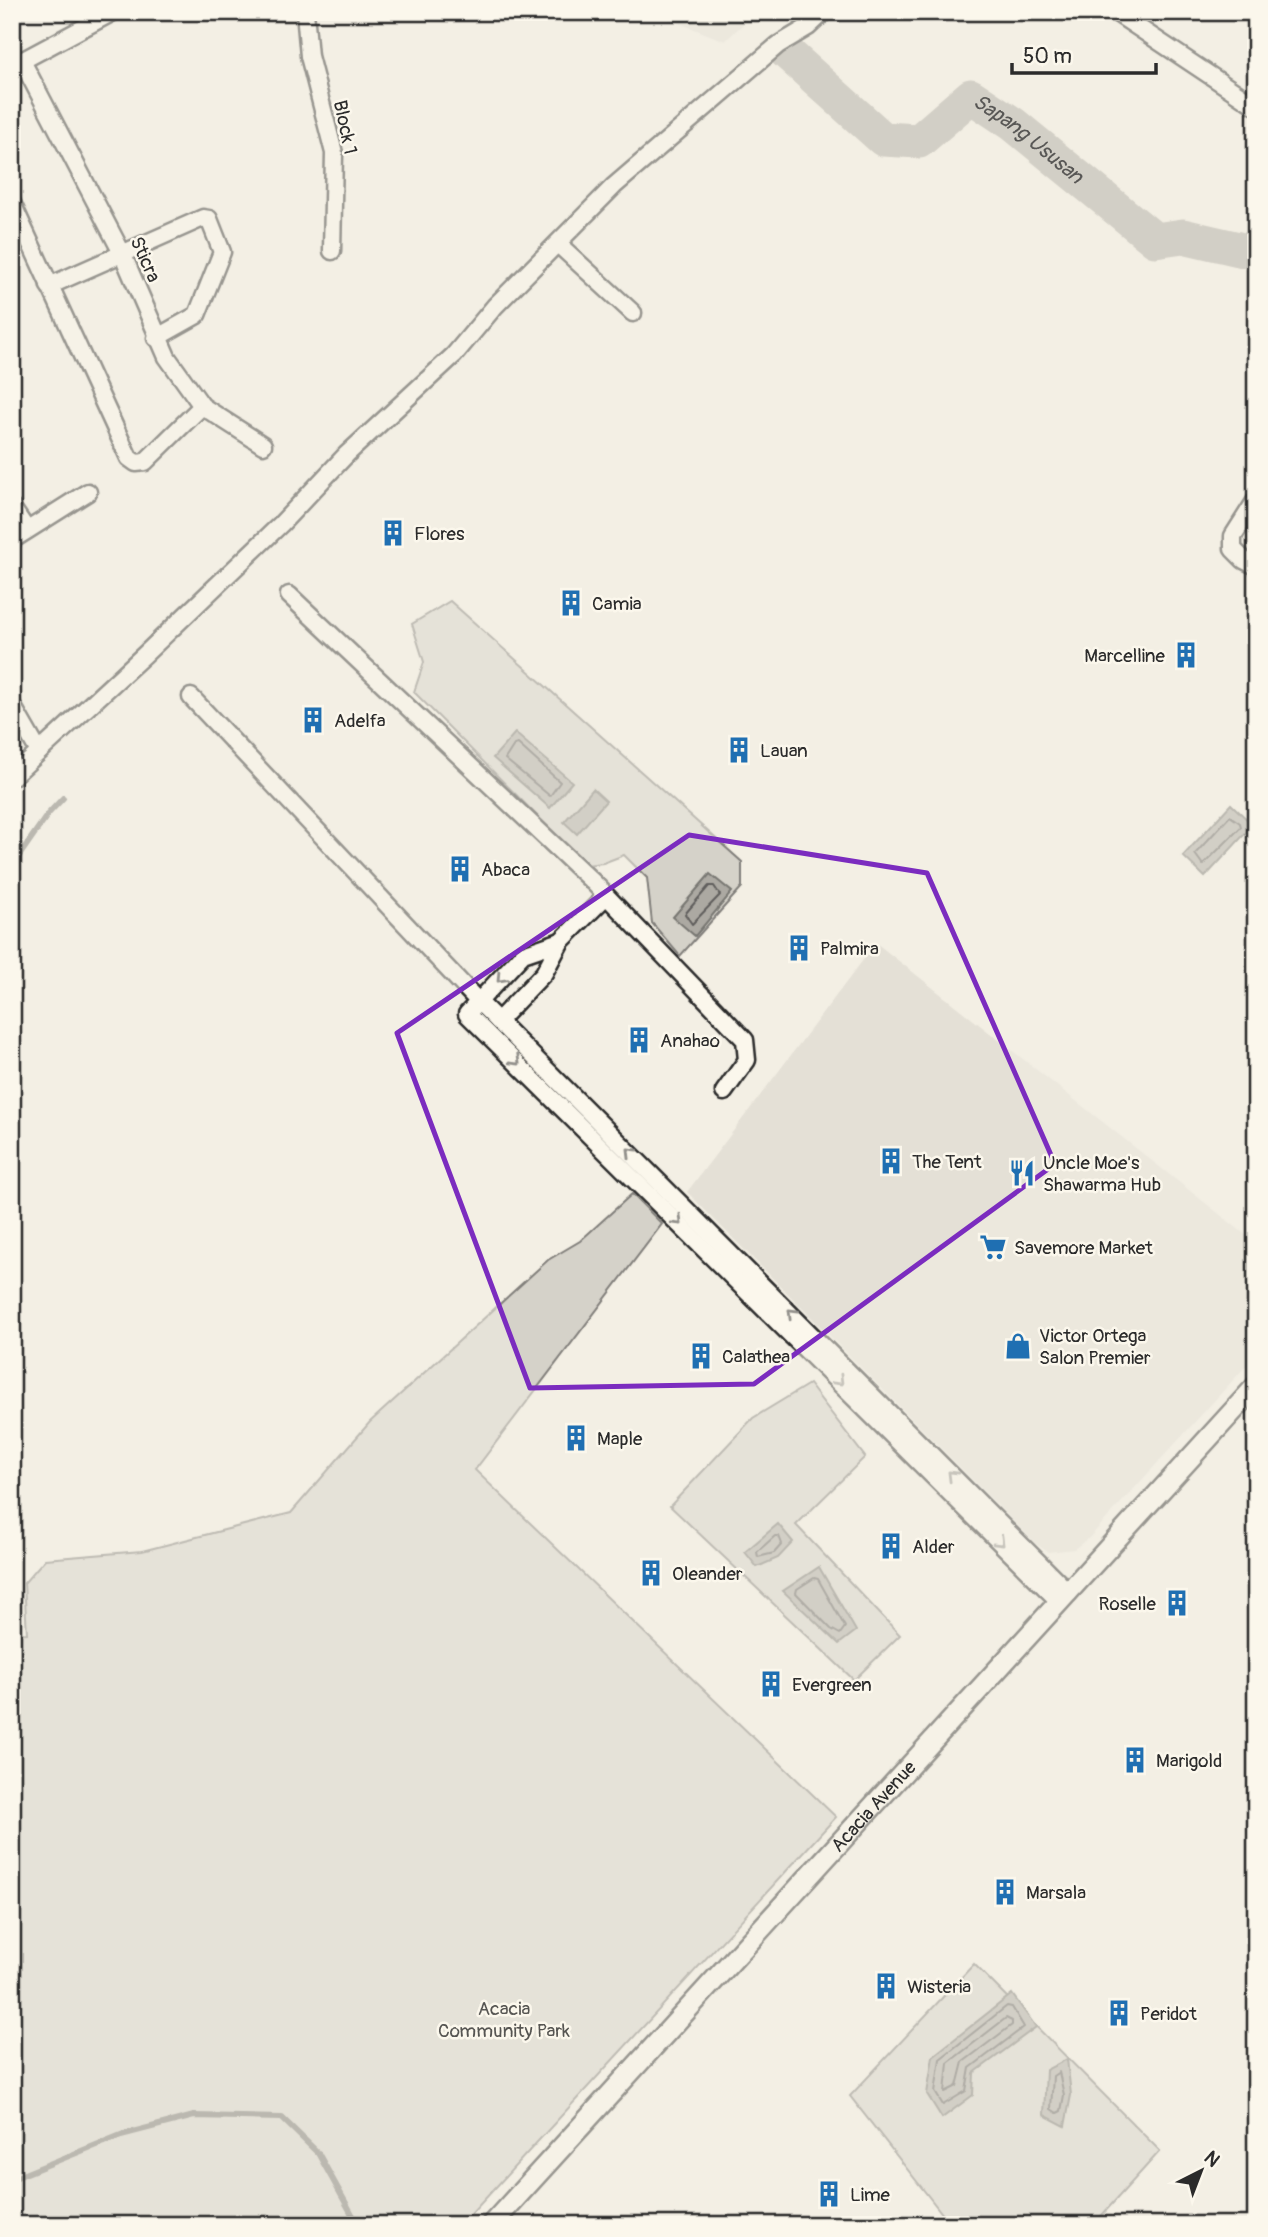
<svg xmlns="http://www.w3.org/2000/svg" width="1268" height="2237" viewBox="0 0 1268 2237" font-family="Pangolin,sans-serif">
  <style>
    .built { fill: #e4e0d6 }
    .green { fill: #d5d2c9; stroke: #807e7a; stroke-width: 2 }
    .water { fill: #aca9a2; stroke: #787772; stroke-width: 2 }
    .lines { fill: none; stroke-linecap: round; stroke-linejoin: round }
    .shore { stroke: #5f5d5b; stroke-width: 2 }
    .stream { stroke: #787772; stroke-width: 6 }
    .river { stroke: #aca9a2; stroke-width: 35 }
    .minor-casing { stroke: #2b2b2b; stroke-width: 21 }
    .tertiary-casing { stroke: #2b2b2b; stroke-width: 24 }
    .minor { stroke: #fbf7ec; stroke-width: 16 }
    .tertiary { stroke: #fbf7ec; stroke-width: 19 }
    .oneway { stroke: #93918c }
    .marked { fill: none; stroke: #7b2cbf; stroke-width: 5; stroke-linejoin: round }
    .labels { text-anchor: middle; stroke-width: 5; stroke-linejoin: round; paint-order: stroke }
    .street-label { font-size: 19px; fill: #2b2b2b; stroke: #fbf7ec }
    .poi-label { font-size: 19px; fill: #2b2b2b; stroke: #fbf7ec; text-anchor: start }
    .park-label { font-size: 19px; fill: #565552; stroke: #fbf7ec }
    .water-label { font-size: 21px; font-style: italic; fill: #585755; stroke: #fbf7ec }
  </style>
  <rect width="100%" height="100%" fill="#f3efe4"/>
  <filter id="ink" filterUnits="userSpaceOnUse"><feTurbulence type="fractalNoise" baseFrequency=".0143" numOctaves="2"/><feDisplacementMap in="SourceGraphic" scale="14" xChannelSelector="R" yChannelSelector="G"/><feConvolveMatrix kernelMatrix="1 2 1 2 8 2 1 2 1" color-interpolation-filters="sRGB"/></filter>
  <g filter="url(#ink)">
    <!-- built -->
    <g class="built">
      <path d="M 651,12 L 756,12 L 725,41 Z"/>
      <path d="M 876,943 L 1256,1243 L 1256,1355 L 1089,1538 L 1074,1549 L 1048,1552 L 1036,1544 L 687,1192 Z"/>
    </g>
    <!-- green -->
    <g class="green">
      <path d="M 450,601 L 742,862 L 742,887 L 680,956 L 652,923 L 647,878 L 624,855 L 603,863 L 586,865 L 414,692 L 424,662 L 412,624 Z"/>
      <path d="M 632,1194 L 662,1224 L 475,1470 L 836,1817 L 461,2225 L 12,2225 L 12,1634 L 27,1633 L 24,1583 L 45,1559 L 142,1551 L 291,1513 L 370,1422 L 548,1260 L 580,1241 Z"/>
      <path d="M 809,1384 L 865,1457 L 796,1525 L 900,1635 L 854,1680 L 670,1506 L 753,1418 Z"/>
      <path d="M 974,1964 L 1160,2151 L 1093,2225 L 951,2225 L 850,2096 Z"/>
    </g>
    <!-- water -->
    <g class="water">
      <path d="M 515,733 L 572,782 L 550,808 L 493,758 Z"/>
      <path d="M 593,789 L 606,801 L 577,834 L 564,822 Z"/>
      <path d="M 1231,804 L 1253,825 L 1205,877 L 1183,856 Z"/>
      <path d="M 710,874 L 732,892 L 695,936 L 673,917 Z"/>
      <path d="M 778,1524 L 793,1542 L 778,1558 L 757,1567 L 745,1552 Z"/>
      <path d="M 819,1567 L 856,1631 L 839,1644 L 783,1591 Z"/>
      <path d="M 1012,1994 L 1036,2027 L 974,2073 L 973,2095 L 942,2118 L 927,2094 L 933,2056 Z"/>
      <path d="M 1067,2059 L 1071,2095 L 1065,2126 L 1044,2115 L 1046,2070 Z"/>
    </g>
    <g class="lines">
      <!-- shore -->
      <g class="shore">
        <path d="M 518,744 L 560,782 L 550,796 L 505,759 L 514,745 Z"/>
        <path d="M 1230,816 L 1240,823 L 1241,827 L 1203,865 L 1195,854 Z"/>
        <path d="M 709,886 L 714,886 L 720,895 L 692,924 L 685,914 Z"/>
        <path d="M 775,1536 L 779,1536 L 782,1544 L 774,1553 L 758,1557 L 757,1552 Z"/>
        <path d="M 814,1578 L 818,1579 L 845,1627 L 840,1634 L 831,1629 L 796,1593 L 797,1589 Z"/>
        <path d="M 1007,2006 L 1012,2007 L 1024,2027 L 970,2068 L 966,2091 L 943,2105 L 935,2092 L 940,2059 Z"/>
        <path d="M 1006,2018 L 1012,2021 L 1012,2025 L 963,2062 L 957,2086 L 945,2092 L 948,2063 Z"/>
        <path d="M 1059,2072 L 1064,2095 L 1061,2111 L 1057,2113 L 1051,2109 L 1053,2076 Z"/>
      </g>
      <!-- stream -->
      <g class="stream">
        <path d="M 12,866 L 48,814 L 63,798"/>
        <path d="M 12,2179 L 121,2135 L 194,2116 L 282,2118 L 318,2153 L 358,2225"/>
      </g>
      <!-- river -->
      <path class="river" id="s1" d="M 785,51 L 883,139 L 919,141 L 971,96 L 1013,124 L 1155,240 L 1183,236 L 1256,253"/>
      <!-- minor casing -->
      <g class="minor-casing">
        <g id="minor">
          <path d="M 305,12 L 309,56 L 334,153 L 332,251"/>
          <path d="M 1115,12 L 1256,106"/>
          <path d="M 22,61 L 122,253 L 167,357 L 202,406 L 263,445"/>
          <path d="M 14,65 L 113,12"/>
          <path d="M 12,203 L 129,458 L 136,463 L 145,462 L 202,406"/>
          <path d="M 558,244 L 633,313"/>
          <path d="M 49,286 L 203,218 L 209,219 L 222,252 L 197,315 L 156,338"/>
          <path d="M 1256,500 L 1233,536 L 1233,549 L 1244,560 L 1256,566"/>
          <path d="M 12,508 L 27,530"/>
          <path d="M 12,540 L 88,492"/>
          <path d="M 289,595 L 594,883 L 745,1040 L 747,1060 L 724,1092"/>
          <path d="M 191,697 L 478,1001 L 1069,1593"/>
          <path d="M 12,705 L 39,752"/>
          <path d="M 12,777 L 144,655 L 281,524 L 347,454 L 454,355 L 495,306 L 614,186 L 778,45 L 808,27 L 824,12"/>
          <path d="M 561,941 L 523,954 L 467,1014 L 1060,1602"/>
          <path d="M 498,1021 L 544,973 L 561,941 L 606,896"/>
        </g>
      </g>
      <!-- tertiary casing -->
      <g class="tertiary-casing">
        <g id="tertiary">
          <path id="s2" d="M 491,2225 L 1256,1386"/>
        </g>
      </g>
      <!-- minor -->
      <use href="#minor" class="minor"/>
      <!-- tertiary -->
      <use href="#tertiary" class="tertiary"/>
    </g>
    <!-- one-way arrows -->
    <defs><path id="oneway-chevron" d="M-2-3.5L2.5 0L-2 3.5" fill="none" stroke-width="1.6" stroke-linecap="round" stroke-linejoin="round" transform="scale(1.75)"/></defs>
    <g class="oneway">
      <use href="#oneway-chevron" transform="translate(501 978) rotate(133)"/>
      <use href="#oneway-chevron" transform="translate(516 1061) rotate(44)"/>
      <use href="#oneway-chevron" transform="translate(631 1152) rotate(-135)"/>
      <use href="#oneway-chevron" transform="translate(678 1221) rotate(45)"/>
      <use href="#oneway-chevron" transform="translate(792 1313) rotate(-135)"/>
      <use href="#oneway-chevron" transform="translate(839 1381) rotate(45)"/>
      <use href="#oneway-chevron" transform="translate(952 1475) rotate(-135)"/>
      <use href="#oneway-chevron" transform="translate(1000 1542) rotate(45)"/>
    </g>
  </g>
  <!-- marked area -->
  <path d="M0 0H1268V2237H0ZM 689,835 L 927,873 L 1055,1164 L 754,1384 L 530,1388 L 397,1033 Z" fill="#f3efe4" fill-opacity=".55" fill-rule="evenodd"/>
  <path class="marked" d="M 689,835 L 927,873 L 1055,1164 L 754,1384 L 530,1388 L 397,1033 Z"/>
  <!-- icons -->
  <defs>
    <g id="building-bare" transform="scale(2.1)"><path d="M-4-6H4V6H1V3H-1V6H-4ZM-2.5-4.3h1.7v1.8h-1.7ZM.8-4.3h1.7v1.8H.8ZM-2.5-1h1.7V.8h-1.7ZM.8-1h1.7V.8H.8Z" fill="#1f6fb2" stroke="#fbf7ec" stroke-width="2.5" paint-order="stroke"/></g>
    <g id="restaurant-bare" transform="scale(2.1)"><path d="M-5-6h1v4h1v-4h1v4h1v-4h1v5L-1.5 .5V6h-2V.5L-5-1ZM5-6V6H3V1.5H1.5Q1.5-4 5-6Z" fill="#1f6fb2" stroke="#fbf7ec" stroke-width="2.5" paint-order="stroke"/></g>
    <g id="supermarket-bare" transform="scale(2.1)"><path d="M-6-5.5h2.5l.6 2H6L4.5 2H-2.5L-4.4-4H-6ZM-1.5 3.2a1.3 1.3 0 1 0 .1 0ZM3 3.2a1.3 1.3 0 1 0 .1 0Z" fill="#1f6fb2" stroke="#fbf7ec" stroke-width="2.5" paint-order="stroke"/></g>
    <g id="shop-bare" transform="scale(2.1)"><path d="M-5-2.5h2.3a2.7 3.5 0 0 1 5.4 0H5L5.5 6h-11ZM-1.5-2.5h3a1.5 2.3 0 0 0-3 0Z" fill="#1f6fb2" stroke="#fbf7ec" stroke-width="2.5" paint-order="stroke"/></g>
  </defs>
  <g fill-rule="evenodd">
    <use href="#building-bare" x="393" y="533"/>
    <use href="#building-bare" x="571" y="603"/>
    <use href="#building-bare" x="1186" y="655"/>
    <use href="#building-bare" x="313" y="720"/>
    <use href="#building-bare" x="739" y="750"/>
    <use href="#building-bare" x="460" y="869"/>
    <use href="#building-bare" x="799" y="948"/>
    <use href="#building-bare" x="639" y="1040"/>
    <use href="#building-bare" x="891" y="1161"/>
    <use href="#restaurant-bare" x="1022" y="1173"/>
    <use href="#supermarket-bare" x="993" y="1247"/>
    <use href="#shop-bare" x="1018" y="1346"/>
    <use href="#building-bare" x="701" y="1356"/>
    <use href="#building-bare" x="576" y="1438"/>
    <use href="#building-bare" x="891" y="1546"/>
    <use href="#building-bare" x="651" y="1573"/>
    <use href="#building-bare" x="1177" y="1603"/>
    <use href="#building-bare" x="771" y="1684"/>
    <use href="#building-bare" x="1135" y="1760"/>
    <use href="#building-bare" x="1005" y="1892"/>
    <use href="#building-bare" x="886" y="1986"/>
    <use href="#building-bare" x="1119" y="2013"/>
    <use href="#building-bare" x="829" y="2194"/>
  </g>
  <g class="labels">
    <!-- street labels -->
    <g class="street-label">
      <text transform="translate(346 127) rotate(78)" y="7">Block 1</text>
      <text transform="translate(146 259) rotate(66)" y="7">Sticra</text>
      <text dy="7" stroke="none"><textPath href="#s2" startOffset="567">Acacia Avenue</textPath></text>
    </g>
    <!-- poi labels -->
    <g class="poi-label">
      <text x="414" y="540">Flores</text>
      <text x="592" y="610">Camia</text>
      <text x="1165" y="662" text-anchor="end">Marcelline</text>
      <text x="334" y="727">Adelfa</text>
      <text x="760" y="757">Lauan</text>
      <text x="481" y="876">Abaca</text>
      <text x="820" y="955">Palmira</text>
      <text x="660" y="1047">Anahao</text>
      <text x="912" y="1168">The Tent</text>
      <text x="1043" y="1169">Uncle Moe's<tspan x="1043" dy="22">Shawarma Hub</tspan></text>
      <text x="1014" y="1254">Savemore Market</text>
      <text x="1039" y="1342">Victor Ortega<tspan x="1039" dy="22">Salon Premier</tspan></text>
      <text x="722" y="1363">Calathea</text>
      <text x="597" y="1445">Maple</text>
      <text x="912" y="1553">Alder</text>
      <text x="672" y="1580">Oleander</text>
      <text x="1156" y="1610" text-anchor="end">Roselle</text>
      <text x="792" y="1691">Evergreen</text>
      <text x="1156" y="1767">Marigold</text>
      <text x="1026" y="1899">Marsala</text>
      <text x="907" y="1993">Wisteria</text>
      <text x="1140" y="2020">Peridot</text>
      <text x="850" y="2201">Lime</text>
    </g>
    <!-- park labels -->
    <g class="park-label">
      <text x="504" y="2015">Acacia<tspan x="504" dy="22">Community Park</tspan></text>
    </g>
    <!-- water labels -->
    <g class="water-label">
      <text dy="7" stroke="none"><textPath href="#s1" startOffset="308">Sapang Ususan</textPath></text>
    </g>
  </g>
  <!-- margin -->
  <rect width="1268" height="2237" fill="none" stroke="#fbf7ec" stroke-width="42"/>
  <rect x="21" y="21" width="1226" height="2195" fill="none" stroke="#2b2b2b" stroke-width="2.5" filter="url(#ink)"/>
  <!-- north arrow -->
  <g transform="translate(1201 2171) rotate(42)" stroke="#fbf7ec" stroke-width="5" paint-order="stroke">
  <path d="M0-5L12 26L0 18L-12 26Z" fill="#2b2b2b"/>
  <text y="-10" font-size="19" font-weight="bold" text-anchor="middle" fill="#2b2b2b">N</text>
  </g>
  <!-- scale -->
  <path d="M1012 63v10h144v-10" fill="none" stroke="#2b2b2b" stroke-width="3.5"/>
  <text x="1023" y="63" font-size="21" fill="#2b2b2b" stroke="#fbf7ec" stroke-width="5" paint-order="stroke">50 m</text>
</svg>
